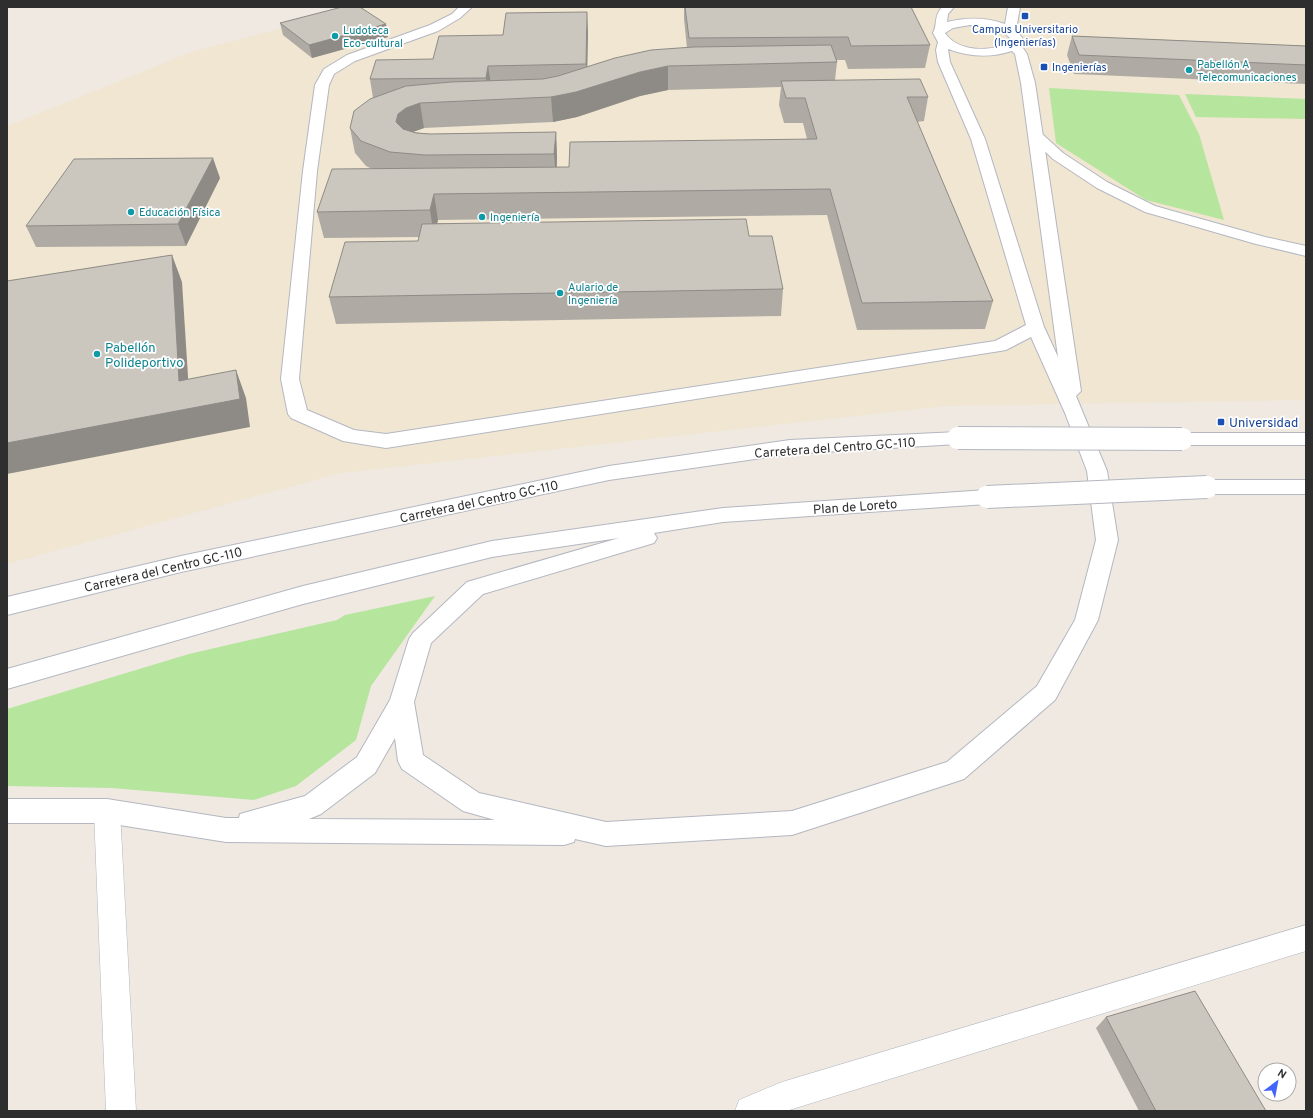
<svg xmlns="http://www.w3.org/2000/svg" width="1313" height="1118" viewBox="0 0 1313 1118" font-family="Overpass,sans-serif">
  <style>
    .education { fill: #f0e6d1 }
    .green { fill: #b6e59e }
    .lines { fill: none; stroke-linecap: round; stroke-linejoin: round }
    .service-casing { stroke: #b4b7c1; stroke-width: 1 }
    .minor-casing { stroke: #b4b7c1; stroke-width: 2 }
    .secondary-casing { stroke: #b4b7c1; stroke-width: 2 }
    .service { fill: #fff; fill-rule: evenodd }
    .minor { fill: #fff; fill-rule: evenodd }
    .secondary { fill: #fff; fill-rule: evenodd }
    .secondary-bridge-casing { stroke: #b4b7c1; stroke-width: 24; stroke-linecap: butt }
    .secondary-bridge { stroke: #fff; stroke-width: 22 }
    .wall { fill: #afaba4; fill-rule: evenodd }
    .shaded-wall { fill: #8e8b86 }
    .building { fill: #cbc7bf; stroke: #8e8b86 }
    .transit-dot { fill: #1a4fb4; stroke: #fff; stroke-width: 1.5 }
    .culture-dot { fill: #0f9aa8; stroke: #fff; stroke-width: 1.5 }
    .labels { text-anchor: middle; stroke-width: 3.5; stroke-linejoin: round; paint-order: stroke }
    .far-transit-label { font-size: 11px; fill: #164399; stroke: #fff }
    .far-culture-label { font-size: 11px; fill: #0d838f; stroke: #fff; text-anchor: start }
    .culture-label { font-size: 13px; fill: #0d838f; stroke: #fff; text-anchor: start }
    .transit-label { font-size: 13px; fill: #164399; stroke: #fff; text-anchor: start }
    .street-label { font-size: 13px; fill: #2e2e2e; stroke: #fff }
  </style>
  <rect width="100%" height="100%" fill="#efe9e1"/>
  <!-- education -->
  <path class="education" d="M 349,7 L 1306,7 L 1306,400 L 946,406 L 341,473 L 7,564 L 7,126 L 194,51 L 349,11 Z"/>
  <!-- green -->
  <g class="green">
    <path d="M 1049,88 L 1179,95 L 1199,134 L 1224,220 L 1146,200 L 1056,143 Z"/>
    <path d="M 1185,94 L 1306,99 L 1306,119 L 1196,117 Z"/>
    <path d="M 435,596 L 371,686 L 356,740 L 296,786 L 254,800 L 112,788 L 7,786 L 7,709 L 189,654 L 337,620 L 345,615 Z"/>
  </g>
  <g class="lines">
    <!-- service casing -->
    <g class="service-casing">
      <g id="service">
        <path d="M 107,800 L 116,803 L 120,811 L 136,1111 L 106,1111 L 94,811 L 98,803 Z"/>
        <path d="M 1306,925 L 1306,951 L 786,1111 L 735,1111 L 739,1100 L 782,1082 Z"/>
      </g>
    </g>
    <!-- minor casing -->
    <g class="minor-casing">
      <path id="minor" d="M 459,7 L 472,7 L 460,18 L 438,31 L 355,61 L 334,74 L 329,85 L 317,171 L 299,379 L 307,410 L 354,430 L 386,434 L 995,341 L 1026,325 L 971,139 L 938,62 L 936,50 L 938,42 L 933,33 C 938,24 933,18 942,7 L 954,7 L 948,14 L 947,22 C 967,17 985,17 1005,24 L 1008,7 L 1020,7 L 1016,30 L 1023,39 L 1021,45 L 1027,54 L 1035,83 L 1081,391 L 1076,396 L 1107,471 L 1118,540 L 1098,620 L 1055,700 L 964,779 L 955,782 L 792,835 L 606,846 L 596,843 L 592,834 L 596,825 L 606,822 L 792,811 L 947,762 L 1037,686 L 1075,620 L 1096,540 L 1087,471 L 1065,413 L 1031,337 L 1006,350 L 1000,351 L 386,448 L 343,441 L 291,418 L 288,414 L 281,379 L 303,171 L 315,85 L 324,69 L 347,55 L 430,25 L 452,14 ZM 970,25 C 985,26 1000,27 1011,39 L 1010,41 C 993,53 957,52 945,33 L 953,28 ZM 948,49 C 970,57 990,58 1012,51 L 1015,54 L 1021,83 L 1058,357 L 1044,327 L 985,139 L 950,62 Z"/>
    </g>
    <!-- secondary casing -->
    <g class="secondary-casing">
      <g id="secondary">
        <path d="M 1036,132 L 1041,133 L 1063,153 L 1107,182 L 1155,206 L 1265,237 L 1306,246 L 1306,256 L 1256,244 L 1145,212 L 1097,188 L 1053,159 L 1029,136 L 1031,133 Z"/>
        <path d="M 958,432 L 965,433 L 968,438 L 965,443 L 958,444 L 790,454 L 609,480 L 181,572 L 7,615 L 7,597 L 181,556 L 609,466 L 790,440 Z"/>
        <path d="M 1182,433 L 1306,433 L 1306,445 L 1182,445 L 1175,444 L 1172,439 L 1175,434 Z"/>
        <path d="M 1207,480 L 1306,480 L 1306,494 L 1207,494 L 1200,492 L 1197,487 L 1200,482 Z"/>
        <path d="M 987,490 L 994,492 L 997,497 L 994,502 L 987,504 L 723,522 L 654,533 L 657,538 L 654,543 L 483,594 L 431,643 L 414,702 L 423,755 L 479,793 L 606,822 L 616,825 L 620,834 L 616,843 L 606,846 L 575,839 L 574,842 L 564,845 L 226,842 L 107,823 L 7,823 L 7,799 L 107,799 L 226,818 L 239,818 L 240,814 L 305,796 L 357,757 L 390,700 L 409,639 L 413,633 L 467,582 L 619,538 L 492,557 L 303,604 L 7,689 L 7,669 L 303,586 L 492,541 L 723,508 ZM 395,738 L 398,761 L 402,769 L 463,811 L 495,820 L 309,819 L 321,814 L 375,773 Z"/>
      </g>
    </g>
    <!-- service -->
    <use href="#service" class="service"/>
    <!-- minor -->
    <use href="#minor" class="minor"/>
    <!-- secondary -->
    <use href="#secondary" class="secondary"/>
    <!-- secondary-bridge casing -->
    <g class="secondary-bridge-casing">
      <g id="secondary-bridge">
        <path d="M 958,438 L 1182,439"/>
        <path d="M 987,497 L 1207,487"/>
      </g>
    </g>
    <!-- secondary-bridge -->
    <use href="#secondary-bridge" class="secondary-bridge"/>
  </g>
  <!-- wall -->
  <g class="wall">
    <path d="M 684,7 L 911,7 L 930,45 L 925,68 L 848,69 L 845,60 L 837,60 L 837,62 L 835,80 L 928,97 L 924,121 L 917,122 L 993,301 L 985,329 L 857,330 L 827,215 L 438,220 L 437,223 L 749,236 L 783,289 L 781,316 L 336,324 L 329,297 L 418,241 L 419,237 L 324,238 L 317,212 L 372,169 L 366,166 L 355,153 L 350,128 L 373,98 L 370,79 L 433,59 L 503,35 L 588,31 L 587,67 L 687,48 L 684,19 ZM 781,87 L 779,105 L 784,123 L 803,123 L 807,139 L 569,167 L 557,167 L 557,157 L 556,132 L 430,134 L 413,132 L 424,128 L 553,122 L 577,117 L 640,96 L 668,90 Z"/>
    <path d="M 280,23 L 386,24 L 388,37 L 312,58 L 283,35 Z"/>
    <path d="M 1072,36 L 1306,46 L 1306,84 L 1074,74 L 1067,55 Z"/>
    <path d="M 220,178 L 186,246 L 36,247 L 26,226 Z"/>
    <path d="M 1106,1017 L 1266,1111 L 1139,1111 L 1096,1028 Z"/>
  </g>
  <!-- shaded-wall -->
  <g class="shaded-wall">
    <path d="M 587,12 L 588,31 L 587,84 L 586,64 Z"/>
    <path d="M 386,24 L 388,37 L 312,58 L 309,45 Z"/>
    <path d="M 488,66 L 491,85 L 488,97 L 486,78 Z"/>
    <path d="M 668,66 L 668,90 L 640,96 L 577,117 L 553,122 L 551,97 L 640,72 Z"/>
    <path d="M 420,103 L 424,128 L 410,133 L 402,139 L 396,122 L 398,114 L 406,108 Z"/>
    <path d="M 556,132 L 557,157 L 556,180 L 554,154 Z"/>
    <path d="M 213,158 L 220,178 L 186,246 L 178,224 Z"/>
    <path d="M 434,194 L 438,220 L 434,237 L 430,210 Z"/>
    <path d="M 172,255 L 182,282 L 190,408 L 236,370 L 246,398 L 250,427 L 7,474 L 7,443 Z"/>
  </g>
  <!-- building -->
  <g class="building">
    <path d="M 342,7 L 360,7 L 386,24 L 309,45 L 280,23 Z"/>
    <path d="M 685,7 L 911,7 L 930,45 L 851,46 L 848,37 L 689,38 Z"/>
    <path d="M 587,12 L 586,64 L 488,66 L 486,78 L 370,79 L 376,60 L 433,59 L 439,36 L 503,35 L 506,13 Z"/>
    <path d="M 1072,36 L 1306,46 L 1306,65 L 1079,55 Z"/>
    <path d="M 831,45 L 837,62 L 668,66 L 640,72 L 576,92 L 551,97 L 420,103 L 406,108 L 398,114 L 396,122 L 403,129 L 416,133 L 430,134 L 556,132 L 554,154 L 425,155 L 390,152 L 361,141 L 350,128 L 354,111 L 370,99 L 406,86 L 451,82 L 543,79 L 558,76 L 615,58 L 651,50 L 693,47 Z"/>
    <path d="M 920,79 L 928,97 L 907,97 L 993,301 L 862,303 L 830,189 L 434,194 L 430,210 L 317,212 L 332,169 L 569,167 L 570,142 L 817,139 L 805,98 L 786,98 L 781,81 Z"/>
    <path d="M 213,158 L 178,224 L 26,226 L 74,159 Z"/>
    <path d="M 746,219 L 749,236 L 772,236 L 783,289 L 329,297 L 345,242 L 418,241 L 422,224 Z"/>
    <path d="M 172,255 L 179,381 L 236,370 L 240,399 L 7,443 L 7,281 Z"/>
    <path d="M 1195,991 L 1266,1111 L 1156,1111 L 1106,1017 Z"/>
  </g>
  <!-- markers -->
  <g class="transit-dot">
    <rect x="1021" y="12" width="8" height="8" rx="2"/>
    <rect x="1040" y="63" width="8" height="8" rx="2"/>
    <rect x="1217" y="418" width="8" height="8" rx="2"/>
  </g>
  <g class="culture-dot">
    <circle cx="335" cy="36" r="4"/>
    <circle cx="1189" cy="70" r="4"/>
    <circle cx="131" cy="212" r="4"/>
    <circle cx="482" cy="217" r="4"/>
    <circle cx="560" cy="293" r="4"/>
    <circle cx="97" cy="354" r="4"/>
  </g>
  <g class="labels">
    <!-- far-transit labels -->
    <g class="far-transit-label">
      <text x="1025" y="33">Campus Universitario<tspan x="1025" dy="13">(Ingenierías)</tspan></text>
      <text x="1052" y="71" text-anchor="start">Ingenierías</text>
    </g>
    <!-- far-culture labels -->
    <g class="far-culture-label">
      <text x="343" y="34">Ludoteca<tspan x="343" dy="13">Eco-cultural</tspan></text>
      <text x="1197" y="68">Pabellón A<tspan x="1197" dy="13">Telecomunicaciones</tspan></text>
      <text x="139" y="216">Educación Física</text>
      <text x="490" y="221">Ingeniería</text>
      <text x="568" y="291">Aulario de<tspan x="568" dy="13">Ingeniería</tspan></text>
    </g>
    <!-- culture labels -->
    <g class="culture-label">
      <text x="105" y="352">Pabellón<tspan x="105" dy="15">Polideportivo</tspan></text>
    </g>
    <!-- transit labels -->
    <g class="transit-label">
      <text x="1229" y="427">Universidad</text>
    </g>
    <!-- street labels -->
    <g class="street-label">
      <text transform="translate(835 447) rotate(-4)" y="5">Carretera del Centro GC-110</text>
      <text transform="translate(479 501) rotate(-12)" y="5">Carretera del Centro GC-110</text>
      <text transform="translate(855 506) rotate(-4)" y="5">Plan de Loreto</text>
      <text transform="translate(163 569) rotate(-13)" y="5">Carretera del Centro GC-110</text>
    </g>
  </g>
  <!-- border -->
  <rect width="1313" height="1118" fill="none" stroke="#2e2e2e" stroke-width="16"/>
  <!-- north arrow -->
  <g transform="translate(1277 1082) rotate(32)"><circle r="19" fill="#ffffff" stroke="#ababab"/>
  <path d="M0-3L7 15L0 10L-7 15Z" fill="#4264fb"/>
  <text y="-6" font-size="11" font-weight="bold" text-anchor="middle" fill="#2e2e2e">N</text>
  </g>
</svg>
